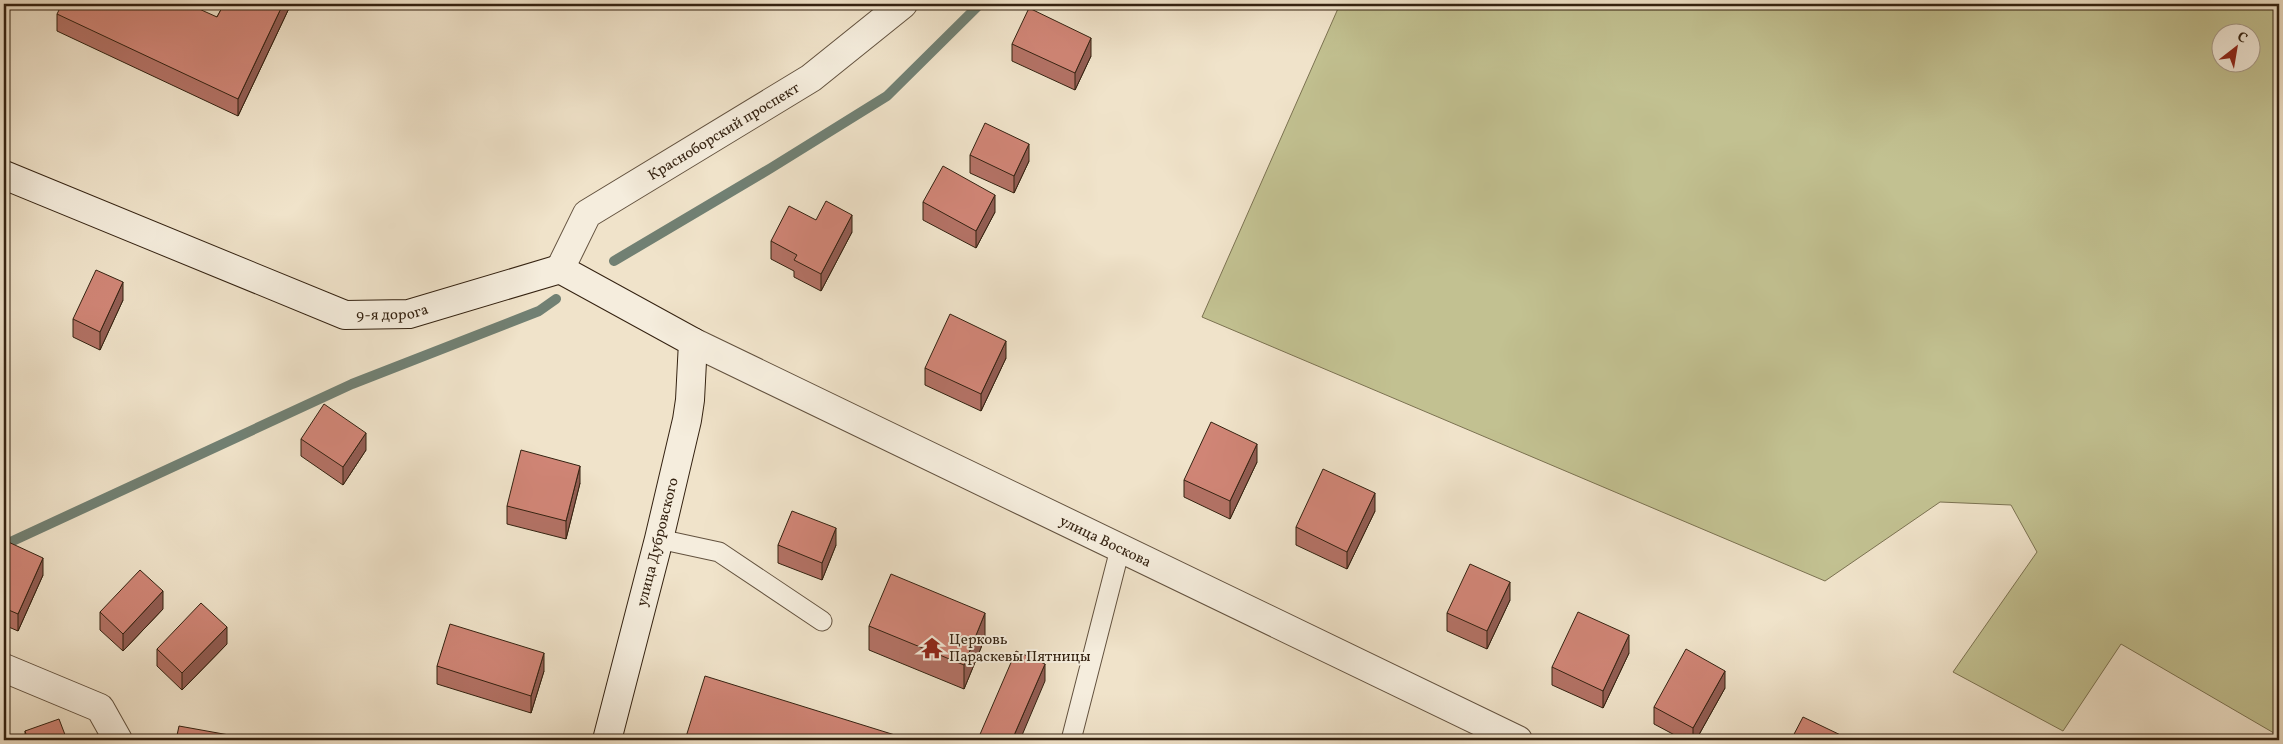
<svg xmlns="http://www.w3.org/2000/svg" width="2283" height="744" viewBox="0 0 2283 744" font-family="Vollkorn,serif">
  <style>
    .green { fill: #c2c191; stroke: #7b7251; fill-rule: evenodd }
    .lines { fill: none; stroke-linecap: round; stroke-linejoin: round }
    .stream { stroke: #718073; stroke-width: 10 }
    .lane-casing { stroke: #63523f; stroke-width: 21 }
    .street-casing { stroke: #63523f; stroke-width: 30 }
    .secondary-casing { stroke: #342211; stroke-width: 30 }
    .lane { stroke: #f5eddd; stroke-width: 19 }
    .street { stroke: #f5eddd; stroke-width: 28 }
    .secondary { stroke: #f5eddd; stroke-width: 28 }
    .wall { fill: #b37265; stroke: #342211 }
    .shaded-wall { fill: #925d53; stroke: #342211 }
    .building { fill: #d08576; stroke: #342211 }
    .labels { text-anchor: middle; stroke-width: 4; stroke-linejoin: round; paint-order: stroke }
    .street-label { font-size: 15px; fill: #342211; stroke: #f5eddd }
    .poi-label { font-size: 15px; fill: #342211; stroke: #f5eddd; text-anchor: start }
  </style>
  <rect width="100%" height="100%" fill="#f0e3ca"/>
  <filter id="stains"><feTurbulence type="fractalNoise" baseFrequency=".004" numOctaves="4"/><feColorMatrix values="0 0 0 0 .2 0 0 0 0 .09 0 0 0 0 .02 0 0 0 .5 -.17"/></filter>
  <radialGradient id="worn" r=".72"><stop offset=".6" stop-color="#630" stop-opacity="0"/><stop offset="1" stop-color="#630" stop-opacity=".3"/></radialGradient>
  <!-- green -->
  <path class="green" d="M 1340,4 L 2279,4 L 2279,736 L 2121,644 L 2063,731 L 1953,672 L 2037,552 L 2011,505 L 1940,502 L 1825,581 L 1202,317 ZM 2220,32 L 2250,32 L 2250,62 L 2220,62 Z"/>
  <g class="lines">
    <!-- stream -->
    <g class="stream">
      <path d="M 614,261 L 771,168 L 887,96 L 980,4"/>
      <path d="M 4,545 L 352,384 L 539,311 L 556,299"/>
    </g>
    <!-- lane casing -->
    <g class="lane-casing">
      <g id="lane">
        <path d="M 659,539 L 719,552 L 822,621"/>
        <path d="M 1071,740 L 1120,549"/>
      </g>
    </g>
    <!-- street casing -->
    <g class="street-casing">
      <g id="street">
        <path id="s1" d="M 560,269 L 587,214 L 811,78 L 903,4"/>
        <path id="s2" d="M 693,342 L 1518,740"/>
        <path d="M 4,668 L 100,708 L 118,740"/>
      </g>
    </g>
    <!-- secondary casing -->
    <g class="secondary-casing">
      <g id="secondary">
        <path id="s3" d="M 4,175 L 345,315 L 409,314 L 560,269 L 693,342 L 690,400 L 687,420 L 659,539 L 607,740"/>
      </g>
    </g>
    <!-- lane -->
    <use href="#lane" class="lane"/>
    <!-- street -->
    <use href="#street" class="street"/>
    <!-- secondary -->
    <use href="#secondary" class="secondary"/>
  </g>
  <!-- wall -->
  <g class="wall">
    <path d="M 224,4 L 291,4 L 238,116 L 57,31 L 57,14 L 217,17 Z"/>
    <path d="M 1012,44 L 1091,56 L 1075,90 L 1012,61 Z"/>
    <path d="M 970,155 L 1029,161 L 1014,193 L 970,173 Z"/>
    <path d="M 923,202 L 995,212 L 976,248 L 923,220 Z"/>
    <path d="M 816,220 L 852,232 L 821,291 L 794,277 L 794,271 L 771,259 L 771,241 Z"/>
    <path d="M 123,300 L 100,350 L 73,337 L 73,319 Z"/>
    <path d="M 1006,358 L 981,411 L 925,385 L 925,368 Z"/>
    <path d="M 301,439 L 366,450 L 343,485 L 301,456 Z"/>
    <path d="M 1257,462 L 1230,519 L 1184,497 L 1184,480 Z"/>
    <path d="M 580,483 L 566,539 L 507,524 L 507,506 Z"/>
    <path d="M 1375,511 L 1347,569 L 1296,545 L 1296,527 Z"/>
    <path d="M 4,540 L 43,575 L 18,631 L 4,625 Z"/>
    <path d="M 778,545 L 836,545 L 822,580 L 778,563 Z"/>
    <path d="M 1510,600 L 1487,649 L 1447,631 L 1447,613 Z"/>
    <path d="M 163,609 L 123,651 L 100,630 L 100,612 Z"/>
    <path d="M 869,626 L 985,638 L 964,689 L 869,650 Z"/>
    <path d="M 227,644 L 182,690 L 157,666 L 157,649 Z"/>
    <path d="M 1629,653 L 1603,708 L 1552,685 L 1552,667 Z"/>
    <path d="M 437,666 L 544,671 L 531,713 L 437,684 Z"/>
    <path d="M 1725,688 L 1696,740 L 1684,740 L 1654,724 L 1654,707 Z"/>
    <path d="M 25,731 L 67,740 L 25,740 Z"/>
  </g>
  <!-- shaded-wall -->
  <g class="shaded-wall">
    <path d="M 283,4 L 291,4 L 238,116 L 238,99 Z"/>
    <path d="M 1091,38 L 1091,56 L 1075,90 L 1075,73 Z"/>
    <path d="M 1029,144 L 1029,161 L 1014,193 L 1014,176 Z"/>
    <path d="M 995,195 L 995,212 L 976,248 L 976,231 Z"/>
    <path d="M 852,215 L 852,232 L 821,291 L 821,274 Z"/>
    <path d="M 8,235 L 8,252 L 4,261 L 4,244 Z"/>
    <path d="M 123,282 L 123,300 L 100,350 L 100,332 Z"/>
    <path d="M 1006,341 L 1006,358 L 981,411 L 981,394 Z"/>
    <path d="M 366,433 L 366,450 L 343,485 L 343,467 Z"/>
    <path d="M 1257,444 L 1257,462 L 1230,519 L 1230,501 Z"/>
    <path d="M 580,466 L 580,483 L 566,539 L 566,521 Z"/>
    <path d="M 1375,493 L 1375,511 L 1347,569 L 1347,552 Z"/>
    <path d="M 836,528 L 836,545 L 822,580 L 822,563 Z"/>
    <path d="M 43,558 L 43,575 L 18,631 L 18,614 Z"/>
    <path d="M 1510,582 L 1510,600 L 1487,649 L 1487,631 Z"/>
    <path d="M 163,591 L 163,609 L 123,651 L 123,634 Z"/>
    <path d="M 985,613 L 985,638 L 964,689 L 964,665 Z"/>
    <path d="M 227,627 L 227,644 L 182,690 L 182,673 Z"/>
    <path d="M 1629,635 L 1629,653 L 1603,708 L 1603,691 Z"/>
    <path d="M 544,653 L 544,671 L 531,713 L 531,696 Z"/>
    <path d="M 1045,664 L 1045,681 L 1020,740 L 1012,740 Z"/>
    <path d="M 1725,671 L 1725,688 L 1696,740 L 1693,740 L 1693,728 Z"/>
  </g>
  <!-- building -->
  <g class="building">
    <path d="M 62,4 L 188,4 L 217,17 L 224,4 L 283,4 L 238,99 L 57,14 Z"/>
    <path d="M 1029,8 L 1091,38 L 1075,73 L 1012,44 Z"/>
    <path d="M 985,123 L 1029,144 L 1014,176 L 970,155 Z"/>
    <path d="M 943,166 L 995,195 L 976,231 L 923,202 Z"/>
    <path d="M 826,201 L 852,215 L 821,274 L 794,260 L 797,255 L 771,241 L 789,206 L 816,220 Z"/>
    <path d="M 4,233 L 8,235 L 4,244 Z"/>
    <path d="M 96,270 L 123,282 L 100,332 L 73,319 Z"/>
    <path d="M 950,314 L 1006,341 L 981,394 L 925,368 Z"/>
    <path d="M 324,404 L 366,433 L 343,467 L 301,439 Z"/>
    <path d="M 1211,422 L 1257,444 L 1230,501 L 1184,480 Z"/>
    <path d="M 521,450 L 580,466 L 566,521 L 507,506 Z"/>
    <path d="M 1323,469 L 1375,493 L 1347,552 L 1296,527 Z"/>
    <path d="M 792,511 L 836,528 L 822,563 L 778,545 Z"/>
    <path d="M 4,540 L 43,558 L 18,614 L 4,608 Z"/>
    <path d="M 1470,564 L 1510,582 L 1487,631 L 1447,613 Z"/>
    <path d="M 140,570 L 163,591 L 123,634 L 100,612 Z"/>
    <path d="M 891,574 L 985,613 L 964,665 L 869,626 Z"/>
    <path d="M 201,603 L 227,627 L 182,673 L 157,649 Z"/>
    <path d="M 1578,612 L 1629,635 L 1603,691 L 1552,667 Z"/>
    <path d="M 450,624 L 544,653 L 531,696 L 437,666 Z"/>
    <path d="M 1686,649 L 1725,671 L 1693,728 L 1654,707 Z"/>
    <path d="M 1016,651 L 1045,664 L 1012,740 L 981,740 L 978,739 Z"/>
    <path d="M 705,676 L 911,740 L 685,740 Z"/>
    <path d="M 1803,717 L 1851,740 L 1791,740 Z"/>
    <path d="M 59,719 L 67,740 L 28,740 L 25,731 Z"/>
    <path d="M 179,726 L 229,735 L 228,740 L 176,740 Z"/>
  </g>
  <!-- icons -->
  <defs>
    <g id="temple-bare" transform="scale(1.725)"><path d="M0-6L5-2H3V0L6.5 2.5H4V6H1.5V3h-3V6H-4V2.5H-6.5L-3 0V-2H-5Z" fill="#8f2418" stroke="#f5eddd" stroke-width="2.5" paint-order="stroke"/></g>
  </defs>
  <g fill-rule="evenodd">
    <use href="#temple-bare" x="932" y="648"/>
  </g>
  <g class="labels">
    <!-- street labels -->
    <g class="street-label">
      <text dy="5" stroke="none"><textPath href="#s1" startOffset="221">Красноборский проспект</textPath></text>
      <text dy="5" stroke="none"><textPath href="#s3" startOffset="416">9-я дорога</textPath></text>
      <text transform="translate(657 542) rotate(-76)" y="5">улица Дубровского</text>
      <text dy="5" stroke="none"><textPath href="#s2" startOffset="458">улица Воскова</textPath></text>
    </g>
    <!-- poi labels -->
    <g class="poi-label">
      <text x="949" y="644">Церковь<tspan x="949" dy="17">Параскевы Пятницы</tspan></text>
    </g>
  </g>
  <!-- margin -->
  <rect width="2283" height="744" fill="none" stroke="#f0e3ca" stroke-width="20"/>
  <rect x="5" y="5" width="2273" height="734" fill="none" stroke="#342211" stroke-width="2.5"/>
  <rect x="10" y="10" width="2263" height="724" fill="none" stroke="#342211"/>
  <!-- north arrow -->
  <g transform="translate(2236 48) rotate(31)"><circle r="24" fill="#f5eddd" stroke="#a89c8b"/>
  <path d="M0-4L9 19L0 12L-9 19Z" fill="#8f2418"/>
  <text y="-8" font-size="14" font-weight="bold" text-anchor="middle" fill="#342211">С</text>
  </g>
  <rect width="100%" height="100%" filter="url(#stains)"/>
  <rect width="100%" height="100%" fill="url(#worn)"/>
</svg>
